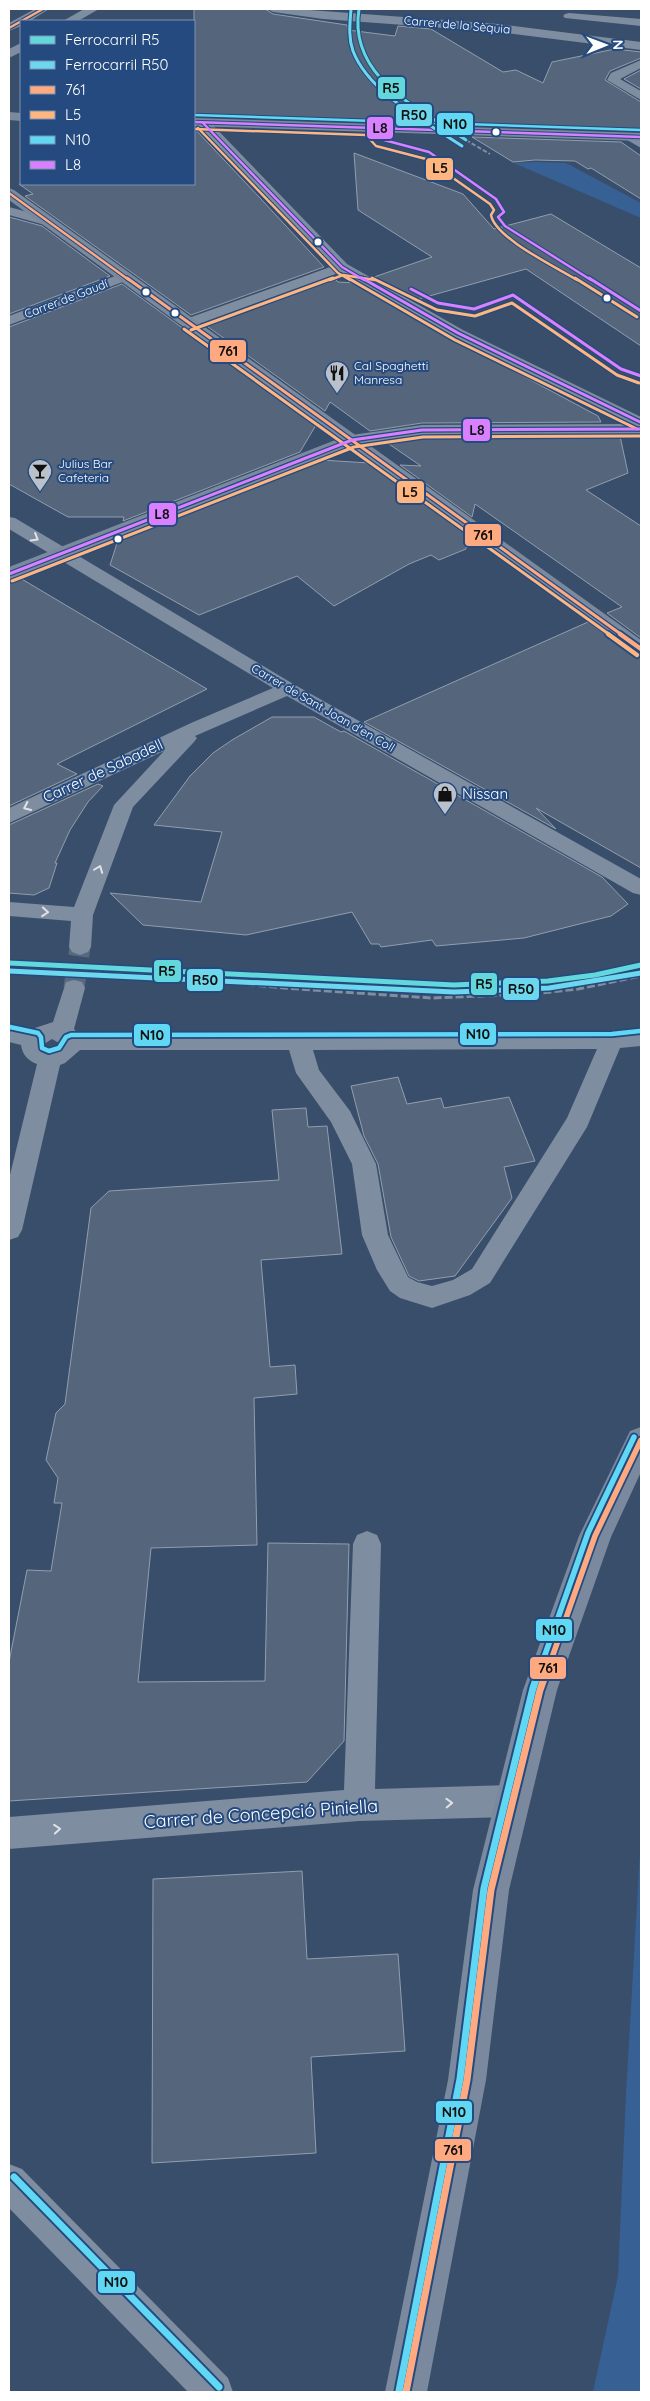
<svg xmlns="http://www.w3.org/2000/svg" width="650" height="2401" viewBox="0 0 650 2401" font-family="Quicksand,sans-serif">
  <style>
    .green { fill: #376095 }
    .building { fill: #54657c; stroke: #919eaf }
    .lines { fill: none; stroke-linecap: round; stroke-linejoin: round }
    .street-tunnel { stroke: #576980; stroke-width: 21; stroke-dasharray: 21 11; stroke-linecap: butt }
    .street { fill: #7e8da0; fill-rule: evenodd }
    .secondary { fill: #7a899d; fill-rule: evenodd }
    .rail-far1 { stroke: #7f8ea0; stroke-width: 2; stroke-dasharray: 4.5 2; stroke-linecap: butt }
    .rail { stroke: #7f8ea0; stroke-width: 3; stroke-dasharray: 8 3; stroke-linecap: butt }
    .bus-1-far4-casing { stroke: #244a7f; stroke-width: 4.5 }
    .bus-1-far3-casing { stroke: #244a7f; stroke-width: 5.5 }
    .bus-1-far2-casing { stroke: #244a7f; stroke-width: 8 }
    .bus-1-far1-casing { stroke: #244a7f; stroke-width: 9 }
    .bus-1-casing { stroke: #244a7f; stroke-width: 11 }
    .bus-2-far2-casing { stroke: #244a7f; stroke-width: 4.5 }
    .bus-2-far1-casing { stroke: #244a7f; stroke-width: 5.5 }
    .bus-2-casing { stroke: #244a7f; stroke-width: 8 }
    .bus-3-far3-casing { stroke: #244a7f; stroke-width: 4.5 }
    .bus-3-far2-casing { stroke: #244a7f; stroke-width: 8 }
    .bus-3-far1-casing { stroke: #244a7f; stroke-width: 9 }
    .bus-3-casing { stroke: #244a7f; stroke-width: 11 }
    .bus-4-far1-casing { stroke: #244a7f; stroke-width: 4.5 }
    .bus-4-casing { stroke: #244a7f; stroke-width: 5.5 }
    .bus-1-far4 { stroke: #ffa980; stroke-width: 2.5 }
    .bus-1-far3 { stroke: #ffa980; stroke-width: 3 }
    .bus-1-far2 { stroke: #ffa980; stroke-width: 4.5 }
    .bus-1-far1 { stroke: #ffa980; stroke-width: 5.5 }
    .bus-1 { stroke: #ffa980; stroke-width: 7 }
    .bus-2-far2 { stroke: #ffb580; stroke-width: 2.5 }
    .bus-2-far1 { stroke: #ffb580; stroke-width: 3 }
    .bus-2 { stroke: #ffb580; stroke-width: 4.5 }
    .bus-3-far3 { stroke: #60d8f3; stroke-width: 2.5 }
    .bus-3-far2 { stroke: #60d8f3; stroke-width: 4.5 }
    .bus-3-far1 { stroke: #60d8f3; stroke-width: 5.5 }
    .bus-3 { stroke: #60d8f3; stroke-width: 7 }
    .bus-4-far1 { stroke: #d880ff; stroke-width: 2.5 }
    .bus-4 { stroke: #d880ff; stroke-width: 3 }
    .rail-1-far1-casing { stroke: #244a7f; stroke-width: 5 }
    .rail-1-casing { stroke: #244a7f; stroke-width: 8 }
    .rail-2-far1-casing { stroke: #244a7f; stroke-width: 5 }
    .rail-2-casing { stroke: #244a7f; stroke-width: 8 }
    .rail-1-far1 { stroke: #63d8dc; stroke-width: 3 }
    .rail-1 { stroke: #63d8dc; stroke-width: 5 }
    .rail-2-far1 { stroke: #6dd8ed; stroke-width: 3 }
    .rail-2 { stroke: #6dd8ed; stroke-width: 5 }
    .oneway { stroke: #dfe2e7 }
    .bus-dot { fill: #fff; stroke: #244a7f; stroke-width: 2 }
    .labels { text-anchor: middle; stroke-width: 4; stroke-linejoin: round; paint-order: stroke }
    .far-street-label { font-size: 12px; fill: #fff; stroke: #244a7f }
    .far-poi-label { font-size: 12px; fill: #fff; stroke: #244a7f; text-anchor: start }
    .street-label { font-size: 15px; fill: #fff; stroke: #244a7f }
    .poi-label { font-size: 15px; fill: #fff; stroke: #244a7f; text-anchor: start }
    .near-street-label { font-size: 18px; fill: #fff; stroke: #244a7f }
    .line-badge { stroke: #244a7f; stroke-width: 2 }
    .pale-badge-label { font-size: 14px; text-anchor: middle; font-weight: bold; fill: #111 }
  </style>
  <rect width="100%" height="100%" fill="#394e6a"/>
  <!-- green -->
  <g class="green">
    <path d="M 537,162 L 566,163 L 641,203 L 641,218 L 514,163 Z"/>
    <path d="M 641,1834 L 641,2392 L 593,2392 L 618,2276 L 626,2094 Z"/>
  </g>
  <!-- building -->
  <g class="building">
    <path d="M 194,9 L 265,9 L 273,14 L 347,25 L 348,30 L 395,36 L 398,26 L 431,29 L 503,72 L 516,70 L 543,83 L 552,62 L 615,49 L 641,52 L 641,58 L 610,71 L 605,80 L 641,102 L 641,131 L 194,116 Z"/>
    <path d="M 641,70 L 641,89 L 624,79 Z"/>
    <path d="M 194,128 L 260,198 L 324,267 L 191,315 L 25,196 L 33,194 L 19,184 L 194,184 Z"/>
    <path d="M 472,137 L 621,142 L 641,156 L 641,199 L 591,168 L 588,169 L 575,161 L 535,160 L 513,162 Z"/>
    <path d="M 354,153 L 463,194 L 494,229 L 551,214 L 641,268 L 641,346 L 526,269 L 415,300 L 374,277 L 432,257 L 358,210 Z"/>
    <path d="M 9,217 L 42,226 L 110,276 L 9,314 Z"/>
    <path d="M 333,277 L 338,282 L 356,283 L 452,338 L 598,416 L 601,422 L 422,423 L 370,431 L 330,402 L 325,411 L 204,324 Z"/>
    <path d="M 122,284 L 316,425 L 300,452 L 123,521 L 124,517 L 68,517 L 9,484 L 9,327 Z"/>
    <path d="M 620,436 L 628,473 L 586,490 L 641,526 L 641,638 L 607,613 L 622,607 L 475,504 L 472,517 L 400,465 L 421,466 L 386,442 L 422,437 Z"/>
    <path d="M 321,460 L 369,463 L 468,535 L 466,549 L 439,560 L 431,555 L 409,564 L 334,606 L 297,576 L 199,615 L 110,565 L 118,540 Z"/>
    <path d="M 20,578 L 207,689 L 57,764 L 77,774 L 9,806 L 9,582 Z"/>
    <path d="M 588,622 L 633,655 L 641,657 L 641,868 L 536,808 L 556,829 L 364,722 Z"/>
    <path d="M 272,717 L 314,717 L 341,732 L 344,731 L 602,877 L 628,904 L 611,916 L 524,938 L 436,946 L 432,940 L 381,947 L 379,944 L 371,944 L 352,912 L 246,935 L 143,925 L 110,893 L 201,902 L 222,832 L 154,825 L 190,776 L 213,753 L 232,740 Z"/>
    <path d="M 98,784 L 103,786 L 88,802 L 70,830 L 55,863 L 57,863 L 49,888 L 34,895 L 9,893 L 9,825 Z"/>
    <path d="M 398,1077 L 407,1104 L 441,1098 L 444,1108 L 509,1097 L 535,1161 L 504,1167 L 512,1198 L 455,1276 L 419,1281 L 409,1276 L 391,1237 L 378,1164 L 364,1136 L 351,1086 Z"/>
    <path d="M 306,1108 L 308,1127 L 327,1126 L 342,1254 L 261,1260 L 270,1367 L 295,1365 L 297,1394 L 254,1398 L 257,1545 L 151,1548 L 138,1682 L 265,1681 L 268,1543 L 349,1544 L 344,1741 L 307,1782 L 9,1801 L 9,1662 L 27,1570 L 51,1571 L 62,1503 L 54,1503 L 58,1478 L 46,1460 L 56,1413 L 65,1404 L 91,1208 L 109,1191 L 279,1180 L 272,1110 Z"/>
    <path d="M 302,1871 L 307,1959 L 398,1954 L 405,2051 L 311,2057 L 316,2153 L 152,2163 L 153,1879 Z"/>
  </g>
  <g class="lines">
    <!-- street-tunnel -->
    <path class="street-tunnel" d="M 74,988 L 80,947"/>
    <!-- street -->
    <g class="street">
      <path d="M 35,9 L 49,9 L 30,21 L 21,21 L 21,26 L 9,31 L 9,23 Z"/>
      <path d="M 84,9 L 99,9 L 78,21 L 63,21 Z"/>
      <path d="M 267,9 L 296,9 L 498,24 L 641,42 L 641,50 L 498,32 L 323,19 L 273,12 Z"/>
      <path d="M 569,13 L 641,19 L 641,26 L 565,18 L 563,16 L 565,14 Z"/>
      <path d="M 21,43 L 21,52 L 9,58 L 9,49 Z"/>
      <path d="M 641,60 L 641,68 L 620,79 L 641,91 L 641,100 L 607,80 L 611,73 Z"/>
      <path d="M 203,119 L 208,120 L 347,264 L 463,330 L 641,417 L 641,434 L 422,435 L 352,445 L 346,443 L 344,440 L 346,437 L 352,435 L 422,425 L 631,424 L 453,336 L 341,272 L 193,326 L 183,326 L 180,323 L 183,320 L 333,266 L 198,126 L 197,123 Z"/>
      <path d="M 629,133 L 641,139 L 641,148 L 622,137 L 624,134 Z"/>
      <path d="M 9,207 L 50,218 L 52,221 L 45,225 L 9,215 Z"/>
      <path d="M 123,273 L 130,277 L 128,280 L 9,325 L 9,316 Z"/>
      <path d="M 9,517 L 15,518 L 295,685 L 641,879 L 641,895 L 633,893 L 287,696 L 195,736 L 197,738 L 194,742 L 133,807 L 93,915 L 91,947 L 88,952 L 80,955 L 72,952 L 69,947 L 71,921 L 9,916 L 9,902 L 74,907 L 114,805 L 164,751 L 9,823 L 9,808 L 191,723 L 273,688 L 9,529 Z"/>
      <path d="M 74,980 L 82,982 L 85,988 L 74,1029 L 78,1034 L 612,1033 L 641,1030 L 641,1046 L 620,1048 L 587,1127 L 490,1283 L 470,1295 L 432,1308 L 400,1298 L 390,1291 L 377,1270 L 362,1235 L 352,1164 L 331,1122 L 296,1073 L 289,1050 L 80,1050 L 65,1063 L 60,1065 L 22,1230 L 18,1237 L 9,1240 L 9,1179 L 37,1064 C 28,1061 22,1054 21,1045 L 9,1042 L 9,1026 L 29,1030 L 53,1022 L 66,982 ZM 52,1039 L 59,1043 L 52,1048 L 45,1048 L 44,1044 ZM 597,1049 L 567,1118 L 472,1269 L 453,1280 L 432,1286 L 417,1282 L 408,1277 L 388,1235 L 376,1164 L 350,1111 L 319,1070 L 313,1050 Z"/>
      <path d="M 367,1531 L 377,1535 L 381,1544 L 375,1789 L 513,1785 L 524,1790 L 529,1801 L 524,1812 L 513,1817 L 359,1821 L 9,1849 L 9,1817 L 344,1790 L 353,1544 L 357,1535 Z"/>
      <path d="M 9,2164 L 22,2169 L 228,2378 L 233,2392 L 188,2392 L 9,2208 Z"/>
    </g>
    <!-- secondary -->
    <g class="secondary">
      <path d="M 9,112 L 21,113 L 21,121 L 9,120 Z"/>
      <path d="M 194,118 L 641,133 L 641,141 L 194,126 Z"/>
      <path d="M 9,188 L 14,190 L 641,640 L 641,655 L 634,653 L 350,447 L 9,580 L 9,567 L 338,439 L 9,200 Z"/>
      <path d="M 641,1427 L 641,1472 L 611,1537 L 557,1690 L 509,1890 L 486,2080 L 427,2392 L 385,2392 L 448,2080 L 473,1890 L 523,1690 L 579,1536 L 630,1431 Z"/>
    </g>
    <!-- rail-far1 -->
    <path class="rail-far1" d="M 466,140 L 490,154"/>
    <!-- rail -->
    <path class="rail" d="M 39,965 L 284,988 L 432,998 L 532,994 L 578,989 L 641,976"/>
    <!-- bus-1-far4 casing -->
    <g class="bus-1-far4-casing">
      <g id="bus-1-far4">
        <path d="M 9,28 L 43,9"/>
        <path d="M 9,193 L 129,280"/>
      </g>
    </g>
    <!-- bus-1-far3 casing -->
    <g class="bus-1-far3-casing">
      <path id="bus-1-far3" d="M 127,278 L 622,635"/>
    </g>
    <!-- bus-1-far2 casing -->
    <g class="bus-1-far2-casing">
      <path id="bus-1-far2" d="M 620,634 L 641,649"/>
    </g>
    <!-- bus-1-far1 casing -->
    <g class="bus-1-far1-casing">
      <path id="bus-1-far1" d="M 549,1666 L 595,1536 L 641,1440"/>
    </g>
    <!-- bus-1 casing -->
    <g class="bus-1-casing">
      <path id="bus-1" d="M 406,2392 L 467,2080 L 491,1890 L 540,1690 L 549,1665"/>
    </g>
    <!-- bus-2-far2 casing -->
    <g class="bus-2-far2-casing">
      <g id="bus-2-far2">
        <path d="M 198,128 L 338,273 L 350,280"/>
        <path d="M 194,129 L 366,135 L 376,146 L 426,159 L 490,204 L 494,210 L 491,215 C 495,238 556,267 577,280"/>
        <path d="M 330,280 L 343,275 L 375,280"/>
      </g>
    </g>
    <!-- bus-2-far1 casing -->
    <g class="bus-2-far1-casing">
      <g id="bus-2-far1">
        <path d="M 348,278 L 455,340 L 637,429"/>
        <path d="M 372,278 L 437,310 L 475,316 L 512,303 L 617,375 L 639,383"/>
        <path d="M 575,278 L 637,317"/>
        <path d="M 184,329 L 610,635"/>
        <path d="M 191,330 L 333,278"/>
        <path d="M 12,581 L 354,447 L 423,437 L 641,436"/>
      </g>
    </g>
    <!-- bus-2 casing -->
    <g class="bus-2-casing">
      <path id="bus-2" d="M 608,634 L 637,655"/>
    </g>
    <!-- bus-3-far3 casing -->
    <g class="bus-3-far3-casing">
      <path id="bus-3-far3" d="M 194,115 L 641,130"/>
    </g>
    <!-- bus-3-far2 casing -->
    <g class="bus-3-far2-casing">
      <path id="bus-3-far2" d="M 10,1027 L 38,1033 L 41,1037 L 42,1048 L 49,1051 L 59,1048 L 66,1037 L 71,1035 L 612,1034 L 640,1031"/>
    </g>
    <!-- bus-3-far1 casing -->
    <g class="bus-3-far1-casing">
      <path id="bus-3-far1" d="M 541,1666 L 588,1533 L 634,1437"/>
    </g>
    <!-- bus-3 casing -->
    <g class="bus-3-casing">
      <g id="bus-3">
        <path d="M 14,2177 L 219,2387"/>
        <path d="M 399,2391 L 460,2079 L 484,1888 L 533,1688 L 541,1665"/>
      </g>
    </g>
    <!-- bus-4-far1 casing -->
    <g class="bus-4-far1-casing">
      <g id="bus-4-far1">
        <path d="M 194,122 L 641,137"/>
        <path d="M 203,123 L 342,267 L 364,280"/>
        <path d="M 384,140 L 429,152 L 496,199 L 504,212 L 498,217 L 505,226 L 591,280"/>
      </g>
    </g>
    <!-- bus-4 casing -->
    <g class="bus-4-casing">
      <g id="bus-4">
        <path d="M 362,278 L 458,333 L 640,422"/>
        <path d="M 589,278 L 641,311"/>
        <path d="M 411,289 L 438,303 L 474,309 L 513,295 L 621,369 L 641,376"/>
        <path d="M 9,574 L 352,440 L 422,430 L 641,429"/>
      </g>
    </g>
    <!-- bus-1-far4 -->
    <use href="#bus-1-far4" class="bus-1-far4"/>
    <!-- bus-1-far3 -->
    <use href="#bus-1-far3" class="bus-1-far3"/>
    <!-- bus-1-far2 -->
    <use href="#bus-1-far2" class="bus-1-far2"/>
    <!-- bus-1-far1 -->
    <use href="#bus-1-far1" class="bus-1-far1"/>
    <!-- bus-1 -->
    <use href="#bus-1" class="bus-1"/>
    <!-- bus-2-far2 -->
    <use href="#bus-2-far2" class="bus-2-far2"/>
    <!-- bus-2-far1 -->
    <use href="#bus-2-far1" class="bus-2-far1"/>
    <!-- bus-2 -->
    <use href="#bus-2" class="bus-2"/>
    <!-- bus-3-far3 -->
    <use href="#bus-3-far3" class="bus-3-far3"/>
    <!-- bus-3-far2 -->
    <use href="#bus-3-far2" class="bus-3-far2"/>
    <!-- bus-3-far1 -->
    <use href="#bus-3-far1" class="bus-3-far1"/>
    <!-- bus-3 -->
    <use href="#bus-3" class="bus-3"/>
    <!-- bus-4-far1 -->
    <use href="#bus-4-far1" class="bus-4-far1"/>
    <!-- bus-4 -->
    <use href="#bus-4" class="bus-4"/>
    <!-- rail-1-far1 casing -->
    <g class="rail-1-far1-casing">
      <path id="rail-1-far1" d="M 359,9 C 348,77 418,108 466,140"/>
    </g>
    <!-- rail-1 casing -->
    <g class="rail-1-casing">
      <path id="rail-1" d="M 9,963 L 454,985 L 548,981 L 595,975 L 641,965"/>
    </g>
    <!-- rail-2-far1 casing -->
    <g class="rail-2-far1-casing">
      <path id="rail-2-far1" d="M 351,9 C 350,23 348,37 353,51 C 369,93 426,122 462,146"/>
    </g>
    <!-- rail-2 casing -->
    <g class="rail-2-casing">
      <path id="rail-2" d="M 9,971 L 454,992 L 549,988 L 641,973"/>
    </g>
    <!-- rail-1-far1 -->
    <use href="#rail-1-far1" class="rail-1-far1"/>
    <!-- rail-1 -->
    <use href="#rail-1" class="rail-1"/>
    <!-- rail-2-far1 -->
    <use href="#rail-2-far1" class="rail-2-far1"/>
    <!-- rail-2 -->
    <use href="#rail-2" class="rail-2"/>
  </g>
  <!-- one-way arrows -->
  <defs><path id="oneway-chevron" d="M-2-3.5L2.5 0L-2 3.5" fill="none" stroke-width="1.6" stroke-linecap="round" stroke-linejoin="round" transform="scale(1.25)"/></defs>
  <g class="oneway">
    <use href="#oneway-chevron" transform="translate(35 538) rotate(31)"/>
    <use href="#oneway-chevron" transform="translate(27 807) rotate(155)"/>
    <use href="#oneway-chevron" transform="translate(99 869) rotate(-69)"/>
    <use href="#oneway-chevron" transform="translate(45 912) rotate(5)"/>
    <use href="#oneway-chevron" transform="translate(449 1803) rotate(-2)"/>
    <use href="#oneway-chevron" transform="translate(57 1829) rotate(-5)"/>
  </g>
  <!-- icons -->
  <defs>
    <g id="restaurant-pin" transform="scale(1.25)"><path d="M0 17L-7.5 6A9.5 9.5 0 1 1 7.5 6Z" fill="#bac1cb" stroke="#244a7f"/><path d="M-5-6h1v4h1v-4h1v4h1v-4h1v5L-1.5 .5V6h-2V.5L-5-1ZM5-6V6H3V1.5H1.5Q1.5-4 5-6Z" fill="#111"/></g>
    <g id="bar-pin" transform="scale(1.25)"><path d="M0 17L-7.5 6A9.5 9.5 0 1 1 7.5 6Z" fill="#bac1cb" stroke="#244a7f"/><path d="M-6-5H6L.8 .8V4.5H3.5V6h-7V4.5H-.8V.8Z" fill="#111"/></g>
    <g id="shop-pin" transform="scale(1.25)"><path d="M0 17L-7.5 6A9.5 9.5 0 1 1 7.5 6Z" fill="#bac1cb" stroke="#244a7f"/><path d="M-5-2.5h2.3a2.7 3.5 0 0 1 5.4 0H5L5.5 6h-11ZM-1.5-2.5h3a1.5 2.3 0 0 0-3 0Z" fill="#111"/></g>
  </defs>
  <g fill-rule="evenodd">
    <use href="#restaurant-pin" x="337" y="373"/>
    <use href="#bar-pin" x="40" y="471"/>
    <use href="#shop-pin" x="445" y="794"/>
  </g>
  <!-- markers -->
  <g class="bus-dot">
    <circle cx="496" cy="132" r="4.5"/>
    <circle cx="318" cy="242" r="4.5"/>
    <circle cx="146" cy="292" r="4.5"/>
    <circle cx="607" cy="298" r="4.5"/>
    <circle cx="175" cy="313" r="4.5"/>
    <circle cx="118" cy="539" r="4.5"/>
  </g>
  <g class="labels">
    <!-- far-street labels -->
    <g class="far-street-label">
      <text transform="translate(457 25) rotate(5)" y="4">Carrer de la Sèquia</text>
      <text transform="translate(66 299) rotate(-21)" y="4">Carrer de Gaudí</text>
      <text transform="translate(323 708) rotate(30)" y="4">Carrer de Sant Joan d'en Coll</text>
    </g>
    <!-- far-poi labels -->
    <g class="far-poi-label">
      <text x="354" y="370">Cal Spaghetti<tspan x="354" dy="14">Manresa</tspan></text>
      <text x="58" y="468">Julius Bar<tspan x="58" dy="14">Cafeteria</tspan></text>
    </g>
    <!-- street labels -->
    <g class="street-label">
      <text transform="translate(103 771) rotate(-25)" y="5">Carrer de Sabadell</text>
    </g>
    <!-- poi labels -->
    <g class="poi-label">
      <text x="462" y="799">Nissan</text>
    </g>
    <!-- near-street labels -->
    <g class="near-street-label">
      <text transform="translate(261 1814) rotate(-4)" y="6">Carrer de Concepció Piniella</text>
    </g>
  </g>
  <g class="line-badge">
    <rect x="377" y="76" width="29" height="24" rx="5" fill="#63d8dc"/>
    <rect x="395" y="103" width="38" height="24" rx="5" fill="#6dd8ed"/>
    <rect x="436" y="112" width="38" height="24" rx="5" fill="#60d8f3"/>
    <rect x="366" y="116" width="28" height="24" rx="5" fill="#d880ff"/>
    <rect x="425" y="157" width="29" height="24" rx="5" fill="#ffb580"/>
    <rect x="209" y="339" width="38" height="24" rx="5" fill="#ffa980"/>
    <rect x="462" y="418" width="29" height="24" rx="5" fill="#d880ff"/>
    <rect x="396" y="480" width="29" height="24" rx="5" fill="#ffb580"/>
    <rect x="148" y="502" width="29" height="24" rx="5" fill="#d880ff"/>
    <rect x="464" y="523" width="38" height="24" rx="5" fill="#ffa980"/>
    <rect x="153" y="959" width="29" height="24" rx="5" fill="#63d8dc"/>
    <rect x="186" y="968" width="38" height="24" rx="5" fill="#6dd8ed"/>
    <rect x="470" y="972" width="28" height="24" rx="5" fill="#63d8dc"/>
    <rect x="502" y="977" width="38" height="24" rx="5" fill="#6dd8ed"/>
    <rect x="459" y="1022" width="38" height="24" rx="5" fill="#60d8f3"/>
    <rect x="133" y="1023" width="38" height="24" rx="5" fill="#60d8f3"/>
    <rect x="535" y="1618" width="38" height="24" rx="5" fill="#60d8f3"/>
    <rect x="529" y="1656" width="38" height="24" rx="5" fill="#ffa980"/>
    <rect x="435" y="2100" width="38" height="24" rx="5" fill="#60d8f3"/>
    <rect x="434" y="2138" width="38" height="24" rx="5" fill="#ffa980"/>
    <rect x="97" y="2270" width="39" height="24" rx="5" fill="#60d8f3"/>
  </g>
  <g class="pale-badge-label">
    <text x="391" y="93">R5</text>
    <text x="414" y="120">R50</text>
    <text x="455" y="129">N10</text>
    <text x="380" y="133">L8</text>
    <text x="440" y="173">L5</text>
    <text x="228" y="356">761</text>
    <text x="477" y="435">L8</text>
    <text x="410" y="497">L5</text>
    <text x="162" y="519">L8</text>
    <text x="483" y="540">761</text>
    <text x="167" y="976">R5</text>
    <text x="205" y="985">R50</text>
    <text x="484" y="989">R5</text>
    <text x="521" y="994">R50</text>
    <text x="478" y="1039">N10</text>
    <text x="152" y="1040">N10</text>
    <text x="554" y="1635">N10</text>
    <text x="548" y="1673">761</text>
    <text x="454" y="2117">N10</text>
    <text x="453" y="2155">761</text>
    <text x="116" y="2287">N10</text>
  </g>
  <!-- border -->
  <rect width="650" height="2401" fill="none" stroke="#ffffff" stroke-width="20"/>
  <!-- legend -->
  <rect x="20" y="20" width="175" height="165" fill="#244a7f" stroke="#7c92b2"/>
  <rect x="30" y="36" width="25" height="8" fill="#63d8dc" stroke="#7c92b2"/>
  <text x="65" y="45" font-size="15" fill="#ffffff">Ferrocarril R5</text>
  <rect x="30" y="61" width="25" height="8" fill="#6dd8ed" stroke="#7c92b2"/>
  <text x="65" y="70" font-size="15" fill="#ffffff">Ferrocarril R50</text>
  <rect x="30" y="86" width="25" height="8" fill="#ffa980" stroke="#7c92b2"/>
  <text x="65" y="95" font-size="15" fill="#ffffff">761</text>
  <rect x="30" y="111" width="25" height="8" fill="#ffb580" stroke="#7c92b2"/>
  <text x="65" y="120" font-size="15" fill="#ffffff">L5</text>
  <rect x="30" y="136" width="25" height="8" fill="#60d8f3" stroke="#7c92b2"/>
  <text x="65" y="145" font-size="15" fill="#ffffff">N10</text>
  <rect x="30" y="161" width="25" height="8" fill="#d880ff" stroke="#7c92b2"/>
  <text x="65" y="170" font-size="15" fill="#ffffff">L8</text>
  <!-- north arrow -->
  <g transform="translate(605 45) rotate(89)" stroke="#244a7f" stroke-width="4" paint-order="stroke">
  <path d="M0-4L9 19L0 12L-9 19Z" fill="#ffffff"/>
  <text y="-8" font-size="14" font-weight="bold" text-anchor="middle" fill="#ffffff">N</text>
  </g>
</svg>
